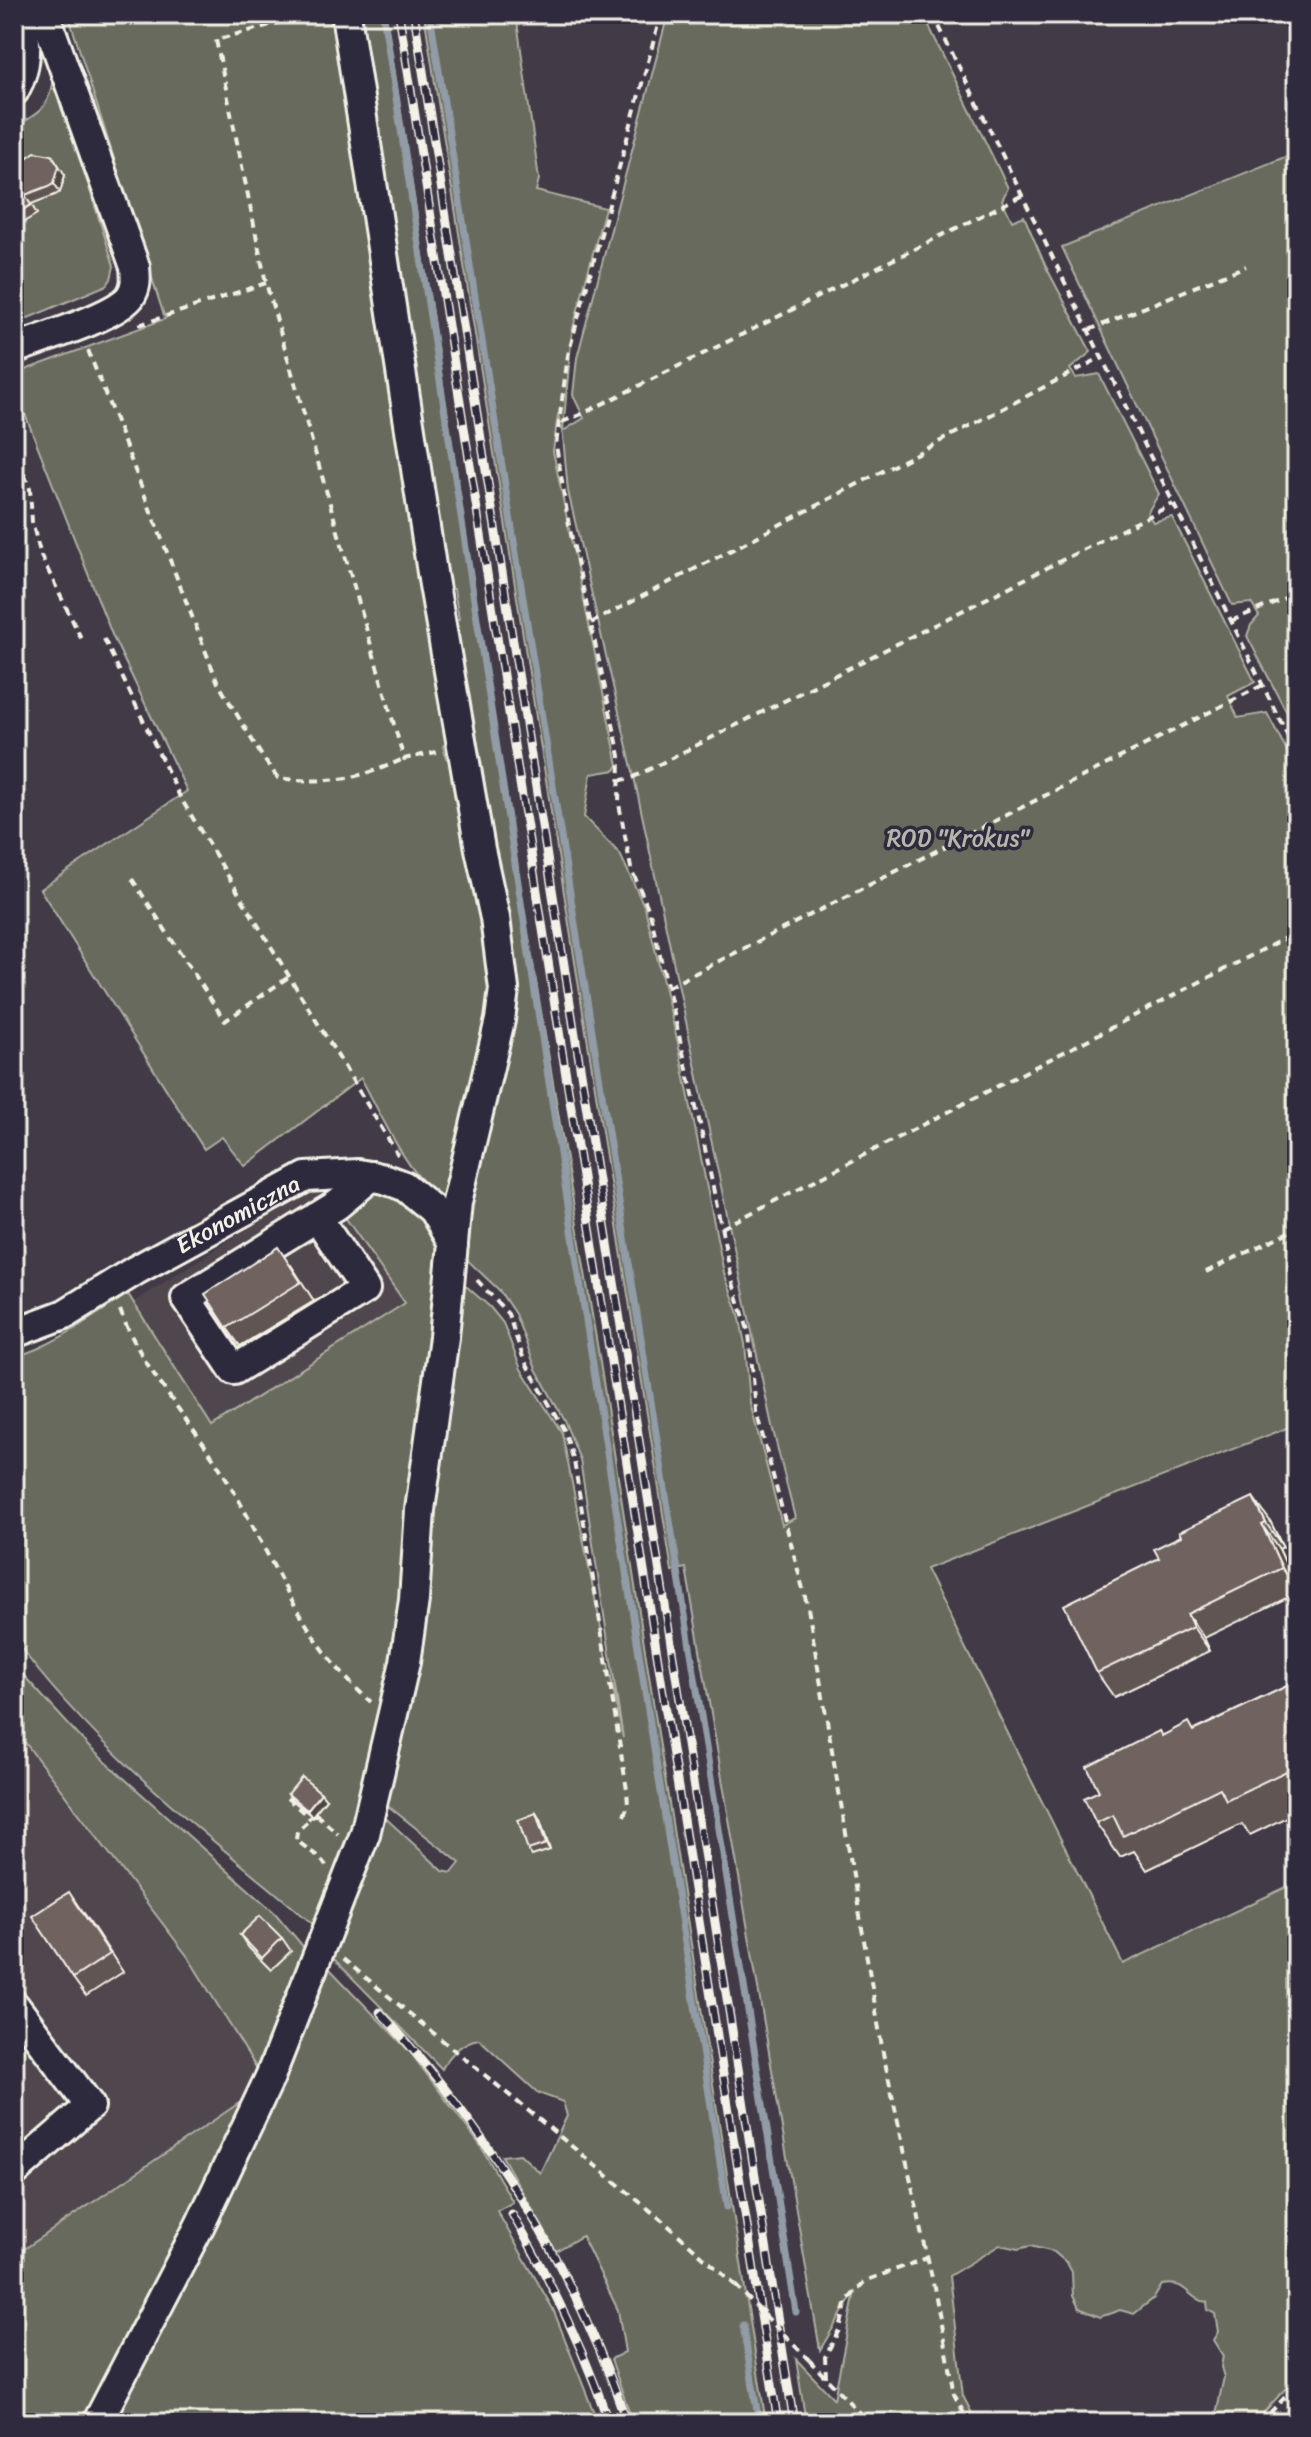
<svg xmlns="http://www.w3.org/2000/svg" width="1311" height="2437" viewBox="0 0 1311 2437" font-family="Sriracha,sans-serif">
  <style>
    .built { fill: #50474e }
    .green { fill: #676b5d; stroke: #aeaea2; stroke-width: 2; fill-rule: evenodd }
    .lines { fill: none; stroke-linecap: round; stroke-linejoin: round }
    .stream { stroke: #929ca7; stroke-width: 7 }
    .minor-casing { stroke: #f4f1e8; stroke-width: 34 }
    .path { stroke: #f4f1e8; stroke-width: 4; stroke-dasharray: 8 6; stroke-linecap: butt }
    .minor { stroke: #2f2a3d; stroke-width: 28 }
    .rail-casing { stroke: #f4f1e8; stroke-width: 9 }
    .rail { stroke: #2f2a3d; stroke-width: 6; stroke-dasharray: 18; stroke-linecap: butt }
    .path-bridge { stroke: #f4f1e8; stroke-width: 4; stroke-dasharray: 8 6; stroke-linecap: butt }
    .wall { fill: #605552; stroke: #f4f1e8; stroke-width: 2 }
    .shaded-wall { fill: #4e4542; stroke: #f4f1e8; stroke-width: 2 }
    .building { fill: #70635f; stroke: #f4f1e8; stroke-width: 2 }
    .labels { text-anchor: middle; stroke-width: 7; stroke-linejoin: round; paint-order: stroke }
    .park-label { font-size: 24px; fill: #b5b5a9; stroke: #2f2a3d }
    .street-label { font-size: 24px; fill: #f4f1e8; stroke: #2f2a3d }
  </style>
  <rect width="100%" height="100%" fill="#423b47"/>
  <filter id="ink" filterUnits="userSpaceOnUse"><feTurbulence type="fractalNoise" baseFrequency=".0125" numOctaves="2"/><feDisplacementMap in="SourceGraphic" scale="16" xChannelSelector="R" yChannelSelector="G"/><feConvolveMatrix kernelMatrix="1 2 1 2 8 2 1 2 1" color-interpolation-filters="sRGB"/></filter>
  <g filter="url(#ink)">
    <!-- built -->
    <g class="built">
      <path d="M 321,1181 L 406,1302 L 211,1427 L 134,1302 Z"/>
      <path d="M 14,1728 L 188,1957 L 267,2084 L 14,2256 Z"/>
    </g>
    <!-- green -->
    <g class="green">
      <path d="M 68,14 L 332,14 L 451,738 L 443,746 L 446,758 L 456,765 L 495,987 L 444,1199 C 409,1180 381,1114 361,1078 L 245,1166 L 222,1137 L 204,1149 L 40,889 L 187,791 L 113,637 L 14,386 L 14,374 L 165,319 Z"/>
      <path d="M 354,14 L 386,14 L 517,868 L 599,1356 L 766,2423 L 633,2423 L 611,2359 L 625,2352 L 618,2310 L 582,2236 L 556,2251 L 502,2156 L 520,2154 L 540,2173 L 567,2116 L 563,2102 L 538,2093 L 479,2039 C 463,2041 449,2055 442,2069 L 325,1950 L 368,1840 L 462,1287 L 467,1287 L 490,1307 L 503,1323 L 521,1369 L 562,1433 L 623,1738 L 580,1460 L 564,1420 L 536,1369 L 515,1314 L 499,1290 L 462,1255 L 494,1062 L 483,812 L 485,791 L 476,732 L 467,725 L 447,621 L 459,619 L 454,589 L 443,589 ZM 383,1802 L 460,1863 L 452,1873 L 443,1871 L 380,1813 Z"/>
      <path d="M 424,14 L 516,14 L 539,179 L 536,191 L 605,208 L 572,332 L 563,431 L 584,418 L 573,395 L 577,358 L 668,14 L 923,14 L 1008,188 L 1002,200 L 1012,221 L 1024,216 L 1045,265 L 1091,352 L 1070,369 L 1076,378 L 1099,374 L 1159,494 L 1147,513 L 1153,522 L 1172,517 L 1255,682 L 1228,696 L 1238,718 L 1267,713 L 1297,770 L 1297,1424 L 926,1569 L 1123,1964 L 1297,1882 L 1297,2376 L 1254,2423 L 1214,2423 L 1224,2377 L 1221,2367 L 1223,2356 L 1213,2340 L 1218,2332 L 1215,2314 L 1208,2310 L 1207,2302 C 1186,2299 1188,2280 1162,2285 L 1154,2298 L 1134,2314 L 1120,2310 L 1100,2317 L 1079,2308 L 1073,2296 L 1072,2272 L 1067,2263 L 1054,2252 L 1030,2246 L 1018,2249 L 1000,2245 L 949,2276 L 963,2396 L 977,2423 L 806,2423 L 796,2359 L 834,2399 L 855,2291 L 820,2350 L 686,1568 L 672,1571 ZM 558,414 L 563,436 L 568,491 L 634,777 L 772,1426 L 795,1518 L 782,1525 L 750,1403 L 745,1344 L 739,1314 L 724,1273 L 678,1043 L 645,908 L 620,854 L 584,817 L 591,774 L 615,770 L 618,765 L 553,451 Z"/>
      <path d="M 53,74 L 114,266 L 111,279 L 107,285 L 14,324 L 14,127 C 41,113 51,106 53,74 Z"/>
      <path d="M 1297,152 L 1297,732 L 1247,636 L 1251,625 L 1259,616 L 1251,603 L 1232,605 L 1062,247 Z"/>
      <path d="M 378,1184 L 393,1188 L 446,1242 L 406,1614 L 359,1832 L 321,1931 C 214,1840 98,1754 14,1639 L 14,1357 C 56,1345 92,1317 128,1294 L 212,1426 L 405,1303 L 340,1210 Z"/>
      <path d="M 14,1665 L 89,1747 L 275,1913 L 311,1956 L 262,2077 L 188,1957 L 14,1728 Z"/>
      <path d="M 322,1961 L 410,2052 L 480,2145 L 513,2202 L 497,2211 L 553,2309 L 598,2423 L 14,2423 L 14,2256 L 267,2084 Z"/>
    </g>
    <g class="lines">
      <!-- stream -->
      <g class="stream">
        <path d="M 383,14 L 585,1314 L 727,2207"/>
        <path d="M 430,14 L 796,2312"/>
        <path d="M 743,2325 L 759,2423"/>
      </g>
      <!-- minor casing -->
      <g class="minor-casing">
        <g id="minor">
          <path d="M 14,91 C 28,66 28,41 20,14"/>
          <path d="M 14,349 C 40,339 114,317 130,297 C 137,287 136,278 135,267 L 45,14"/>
          <path d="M 317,1217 L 365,1289 L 234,1370 L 186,1298 L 337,1205 L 372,1176"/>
          <path id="s1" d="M 14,1333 L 65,1314 L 136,1270 L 306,1177 L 358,1174 L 385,1179 L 404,1186 L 433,1210 L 453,1244"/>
          <path d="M 14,2005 L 90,2106 L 14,2172"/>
          <path d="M 97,2423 L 200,2225 L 270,2077 L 365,1834 L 405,1662 L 414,1600 L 420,1510 L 444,1337 L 457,1202 L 500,1020 L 504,989 L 495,918 L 480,849 L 433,579 L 346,14"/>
        </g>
      </g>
      <!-- path -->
      <g class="path">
        <path d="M 310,14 L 216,40 L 266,283 L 404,759 L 436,752"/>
        <path d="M 661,14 L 568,355 L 556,445 L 569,525 L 620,756 L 619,804 L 631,868 L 650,913 L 700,1124 L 732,1280 L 749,1333 L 756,1411 L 808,1608 L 883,2053 L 934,2287 L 954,2394 L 969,2423"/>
        <path d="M 933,14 L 1297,755"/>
        <path d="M 139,325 L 266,283"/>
        <path d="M 1089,330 L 1246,266"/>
        <path d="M 88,350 L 218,683 L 263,758 L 278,778 C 326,784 359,780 403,759"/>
        <path d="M 562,422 L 582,414 L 1023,195"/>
        <path d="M 14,448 L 30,489 L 32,522 L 41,556 L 83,642"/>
        <path d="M 1231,621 L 1297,593"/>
        <path d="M 591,623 L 1102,357"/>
        <path d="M 104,639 L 180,797 L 398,1155"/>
        <path d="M 619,781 L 634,777 L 1173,504"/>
        <path d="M 132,879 L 225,1021 L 290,976"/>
        <path d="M 668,987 L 1263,685"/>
        <path d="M 722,1228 L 1297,932"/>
        <path d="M 1206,1272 L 1297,1228"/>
        <path d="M 477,1280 L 508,1314 L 524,1360 L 564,1430 L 574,1461 L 627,1790 L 628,1805 L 624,1816"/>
        <path d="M 120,1310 C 141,1367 186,1415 218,1465 C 268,1543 299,1641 371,1702"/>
        <path d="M 287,1798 L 311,1819"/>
        <path d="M 314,1813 L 316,1814 L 297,1831 L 296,1840 L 321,1859 L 326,1866"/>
        <path d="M 316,1814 L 338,1834"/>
        <path d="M 343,1959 L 663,2221 L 735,2285"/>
        <path d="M 809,2360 L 869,2423"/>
        <path d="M 826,2377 L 825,2357 L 840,2328 L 847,2301 L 865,2281 L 927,2258"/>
        <path d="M 1260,2423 L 1297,2385"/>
      </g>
      <!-- minor -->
      <use href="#minor" class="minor"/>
      <!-- rail casing -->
      <g class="rail-casing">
        <g id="rail">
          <path d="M 399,14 L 778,2423"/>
          <path d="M 414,14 L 794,2423"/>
          <path d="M 380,2012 C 489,2132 575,2268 627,2423"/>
          <path d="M 512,2214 C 551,2281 584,2350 609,2423"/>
        </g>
      </g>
      <!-- rail -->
      <use href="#rail" class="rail"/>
      <!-- path-bridge -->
      <path class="path-bridge" d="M 735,2285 L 809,2360"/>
    </g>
    <!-- wall -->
    <g class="wall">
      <path d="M 14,173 L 65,175 L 60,192 L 55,195 L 31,204 L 37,214 L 14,228 Z"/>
      <path d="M 291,1265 L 314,1301 L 240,1346 L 227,1328 Z"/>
      <path d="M 1270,1521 L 1283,1547 L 1279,1549 L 1297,1587 L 1297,1593 L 1204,1638 L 1210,1651 L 1114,1697 L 1097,1673 L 1159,1558 Z"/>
      <path d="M 1289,1685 L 1297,1697 L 1297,1812 L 1250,1835 L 1242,1824 L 1147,1870 L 1134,1851 L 1120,1857 L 1096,1823 L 1099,1791 L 1159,1731 L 1162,1735 L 1194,1730 Z"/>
      <path d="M 288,1794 L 326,1799 L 312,1816 L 292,1800 Z"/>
      <path d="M 536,1813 L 540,1820 L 550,1850 L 532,1856 L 528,1850 Z"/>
      <path d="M 82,1910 L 123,1972 L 86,1996 L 73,1978 Z"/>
      <path d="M 240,1935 L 282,1938 L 291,1951 L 271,1970 L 249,1948 Z"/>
    </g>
    <!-- shaded-wall -->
    <g class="shaded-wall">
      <path d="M 52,155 L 65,175 L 60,192 L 54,183 Z"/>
      <path d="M 1253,1497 L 1270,1521 L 1283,1547 L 1266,1523 Z"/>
      <path d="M 1262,1525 L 1279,1549 L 1297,1588 L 1282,1568 Z"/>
      <path d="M 1187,1614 L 1204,1638 L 1210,1651 L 1193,1627 Z"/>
      <path d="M 321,1793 L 326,1799 L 312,1816 L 307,1810 Z"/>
      <path d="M 536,1813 L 540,1820 L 550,1850 L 546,1844 Z"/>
    </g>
    <!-- building -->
    <g class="building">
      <path d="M 35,152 L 52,155 L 59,166 L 54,183 L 49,186 L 25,195 L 31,205 L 14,215 L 14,173 L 19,170 L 25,159 Z"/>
      <path d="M 278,1247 L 301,1282 L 227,1328 L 205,1294 Z"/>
      <path d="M 1253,1497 L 1266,1523 L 1262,1525 L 1282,1568 L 1187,1614 L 1193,1627 L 1097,1673 L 1064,1605 L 1159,1558 L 1154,1549 L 1181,1536 L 1179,1532 Z"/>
      <path d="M 1289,1685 L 1297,1703 L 1297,1766 L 1226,1800 L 1220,1788 L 1123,1836 L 1113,1815 L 1096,1823 L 1084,1798 L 1099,1791 L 1087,1767 L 1159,1731 L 1162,1736 L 1188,1722 L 1193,1731 Z"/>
      <path d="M 302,1777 L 321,1793 L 307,1810 L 288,1794 Z"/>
      <path d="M 536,1813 L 546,1844 L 528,1850 L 518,1820 Z"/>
      <path d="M 69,1892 L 110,1954 L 73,1978 L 32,1916 Z"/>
      <path d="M 260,1916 L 282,1938 L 262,1958 L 240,1935 Z"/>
    </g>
  </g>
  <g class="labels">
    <!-- park labels -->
    <g class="park-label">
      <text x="958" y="846">ROD "Krokus"</text>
    </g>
    <!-- street labels -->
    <g class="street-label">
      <text dy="8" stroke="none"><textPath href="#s1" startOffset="254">Ekonomiczna</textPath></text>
    </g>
  </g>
  <!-- margin -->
  <rect width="1311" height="2437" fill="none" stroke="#2f2a3d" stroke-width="48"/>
  <rect x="24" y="24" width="1263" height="2389" fill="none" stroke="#f4f1e8" stroke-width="3" filter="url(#ink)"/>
</svg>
